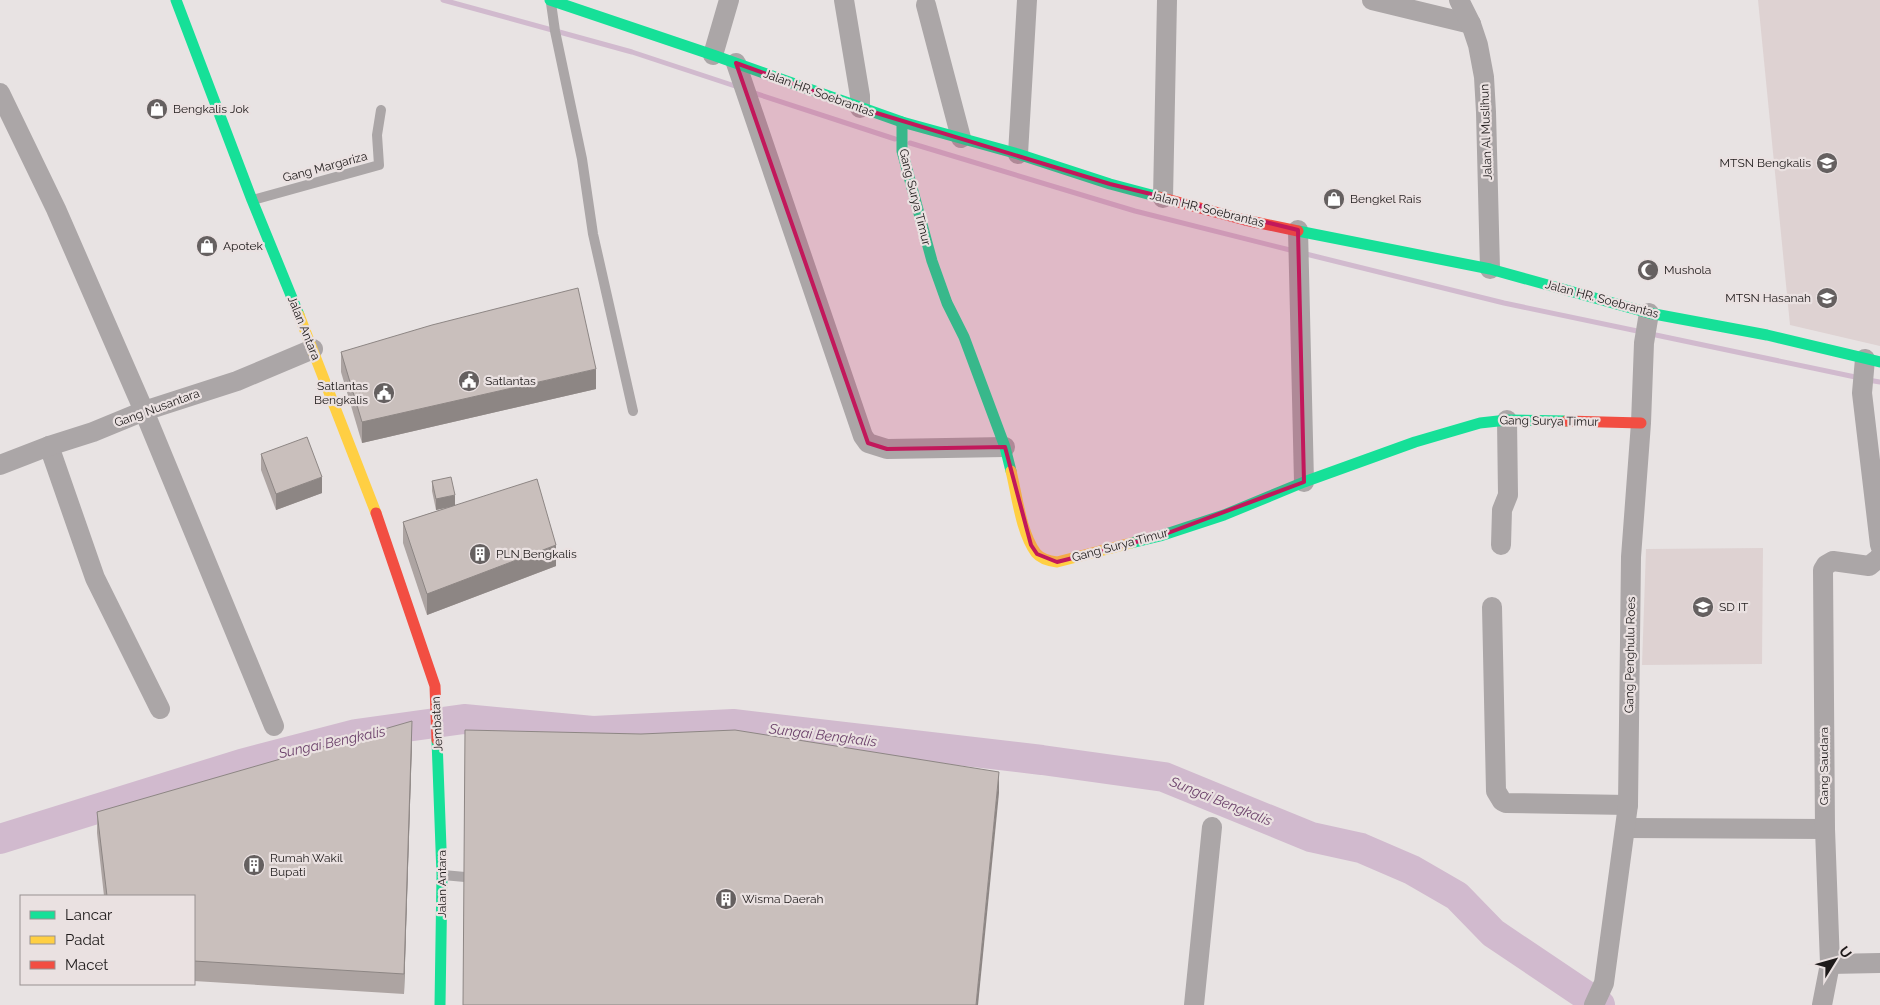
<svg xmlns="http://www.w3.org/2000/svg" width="1880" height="1005" viewBox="0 0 1880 1005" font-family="Raleway,sans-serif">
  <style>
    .built { fill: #ded2d2 }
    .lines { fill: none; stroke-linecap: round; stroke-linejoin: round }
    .stream { stroke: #d1bace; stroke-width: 5 }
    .river { stroke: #d1bace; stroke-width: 30 }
    .lane { stroke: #aba6a7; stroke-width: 10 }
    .street { stroke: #aba6a7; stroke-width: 20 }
    .fast { stroke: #16e098; stroke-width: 11 }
    .slow { stroke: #ffcf43; stroke-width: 11 }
    .jam { stroke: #f24e42; stroke-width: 11 }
    .wall { fill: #ada4a2 }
    .shaded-wall { fill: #8d8684 }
    .building { fill: #c9bfbc; stroke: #8d8684 }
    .marked { fill: #c2185b; fill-opacity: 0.2; stroke: #c2185b; stroke-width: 4; stroke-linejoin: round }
    .labels { text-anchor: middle; stroke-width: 4.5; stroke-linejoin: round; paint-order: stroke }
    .street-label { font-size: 12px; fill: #1e1a1a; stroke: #eae1e1 }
    .poi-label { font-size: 12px; fill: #1e1a1a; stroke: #eae1e1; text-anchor: start }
    .water-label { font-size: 14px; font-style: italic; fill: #6c426b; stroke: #eae1e1 }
  </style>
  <rect width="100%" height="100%" fill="#e8e3e3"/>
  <!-- built -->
  <g class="built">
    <path d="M 1758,0 L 1880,0 L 1880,346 L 1790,325 Z"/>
    <path d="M 1763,548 L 1762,664 L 1642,665 L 1646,549 Z"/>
  </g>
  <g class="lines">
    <!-- stream -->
    <g class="stream">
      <path d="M 443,0 L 632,52 L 738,87"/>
      <path d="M 751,92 L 895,139"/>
      <path d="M 910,143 L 1135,211 L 1294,251"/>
      <path d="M 1302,253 L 1504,303 L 1642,332"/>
      <path d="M 1651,334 L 1860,378"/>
      <path d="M 1868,380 L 1880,382"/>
    </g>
    <!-- river -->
    <path class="river" d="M 0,839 L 241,764 L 356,734 L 464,719 L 593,731 L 733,724 L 1042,760 L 1164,777 L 1311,837 L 1361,848 L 1412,870 L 1457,896 L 1493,933 L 1600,1005"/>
    <!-- lane -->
    <g class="lane">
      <path d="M 551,3 L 555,31 L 582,159 L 593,234 L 633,411"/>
      <path d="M 253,200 L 379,165 L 377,135 L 381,110"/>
      <path d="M 443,875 L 476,878"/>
    </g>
    <!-- street -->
    <g class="street">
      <path d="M 844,0 L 860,96 L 860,108"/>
      <path d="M 1372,0 L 1471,24"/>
      <path d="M 1459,0 L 1471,24 L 1478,45 L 1484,77 L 1486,112 L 1490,269"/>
      <path d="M 926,5 L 961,138"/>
      <path d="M 713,55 L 729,0"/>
      <path d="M 736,63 L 863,436 L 868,443 L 887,449 L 1005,447"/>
      <path d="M 0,93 L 56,209 L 144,411 L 274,726"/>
      <path d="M 1018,154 L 1027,0"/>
      <path d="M 1163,198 L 1167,0"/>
      <path d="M 1298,230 L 1304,482"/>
      <path d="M 1865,359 L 1862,393 L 1880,545"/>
      <path d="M 49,446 L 95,578 L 160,709"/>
      <path d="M 0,465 L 49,446 L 93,432 L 144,411 L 237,381 L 313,349"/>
      <path d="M 1501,545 L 1502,510 L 1508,495 L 1507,420"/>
      <path d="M 1492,607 L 1496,791 L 1502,801 L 1506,803 L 1628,805"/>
      <path d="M 1626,828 L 1825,829"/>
      <path d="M 1830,964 L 1880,963"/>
      <path d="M 1194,1005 L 1212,827"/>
      <path d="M 1594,1005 L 1604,983 L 1628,805 L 1631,557 L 1641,423 L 1644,343 L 1649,313"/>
      <path d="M 1822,1005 L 1830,964 L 1825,829 L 1823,570 L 1826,565 L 1833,561 L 1869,566 L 1878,559 L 1880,556"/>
    </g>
    <!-- fast -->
    <g class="fast">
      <path d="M 176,0 L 252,200 L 299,315"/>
      <path d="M 550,0 L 713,55 L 902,122 L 1018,154 L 1110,184 L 1159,197"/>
      <path d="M 902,122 L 902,151 L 932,261 L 947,303 L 964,337 L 1005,447 L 1011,471"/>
      <path d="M 1298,231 L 1490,269 L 1649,313 L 1767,335 L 1880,362"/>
      <path d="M 1131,543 L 1160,536 L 1224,515 L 1304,482 L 1415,442 L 1480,423 L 1507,420 L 1566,421"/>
      <path d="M 437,740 L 442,875 L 440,1005"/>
    </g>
    <!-- slow -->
    <g class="slow">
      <path d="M 299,315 L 376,513"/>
      <path d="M 1011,471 C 1017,495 1021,533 1036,553 C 1041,559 1049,561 1057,562 L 1131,543"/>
    </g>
    <!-- jam -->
    <g class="jam">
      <path d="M 1159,197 L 1245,220 L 1298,231"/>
      <path d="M 1566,421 L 1641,423"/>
      <path d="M 376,513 L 435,686 L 437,740"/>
    </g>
  </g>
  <!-- wall -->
  <g class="wall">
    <path d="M 341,352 L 596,389 L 362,443 L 341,372 Z"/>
    <path d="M 261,454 L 322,493 L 276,510 L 261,470 Z"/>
    <path d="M 432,481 L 455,505 L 556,566 L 427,615 L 403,543 L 403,522 L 452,506 L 436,510 L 432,491 Z"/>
    <path d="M 412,742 L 404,994 L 194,981 L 194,896 L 104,896 L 97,833 L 97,812 Z"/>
  </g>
  <!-- shaded-wall -->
  <g class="shaded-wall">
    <path d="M 596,369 L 596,389 L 362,443 L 362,422 Z"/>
    <path d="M 322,477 L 322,493 L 276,510 L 276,494 Z"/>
    <path d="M 455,495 L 455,506 L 436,510 L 436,499 Z"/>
    <path d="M 556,545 L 556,566 L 427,615 L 427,594 Z"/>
    <path d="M 412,721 L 412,742 L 404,994 L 404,974 Z"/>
    <path d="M 999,772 L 999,793 L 978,1005 L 976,1005 Z"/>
  </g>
  <!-- building -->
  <g class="building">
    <path d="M 578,288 L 596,369 L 362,422 L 341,352 L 432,325 Z"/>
    <path d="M 307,437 L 322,477 L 276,494 L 261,454 Z"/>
    <path d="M 451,477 L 455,495 L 436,499 L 432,481 Z"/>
    <path d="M 537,479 L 556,545 L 427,594 L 403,522 Z"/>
    <path d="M 412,721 L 404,974 L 194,961 L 194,896 L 107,896 L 97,812 Z"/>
    <path d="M 465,730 L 641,734 L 735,730 L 999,772 L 976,1005 L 463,1005 Z"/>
  </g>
  <!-- marked area -->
  <path class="marked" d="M 736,63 L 860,108 L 1110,184 L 1298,230 L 1304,482 L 1160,536 L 1057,562 L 1037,554 L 1031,545 L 1005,447 L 887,449 L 868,443 Z"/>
  <!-- icons -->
  <defs>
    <g id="shop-disc" transform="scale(1.125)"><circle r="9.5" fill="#656060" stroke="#eae1e1"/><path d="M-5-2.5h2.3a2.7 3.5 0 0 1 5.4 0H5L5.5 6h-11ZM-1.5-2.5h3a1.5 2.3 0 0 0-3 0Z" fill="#fff"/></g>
    <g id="school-disc" transform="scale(1.125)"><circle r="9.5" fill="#656060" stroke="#eae1e1"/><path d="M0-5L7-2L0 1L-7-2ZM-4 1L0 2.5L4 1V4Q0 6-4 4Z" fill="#fff"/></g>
    <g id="mosque-disc" transform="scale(1.125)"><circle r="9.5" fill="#656060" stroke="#eae1e1"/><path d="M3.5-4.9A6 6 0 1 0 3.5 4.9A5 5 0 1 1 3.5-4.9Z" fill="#fff"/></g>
    <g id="civic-disc" transform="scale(1.125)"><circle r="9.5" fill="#656060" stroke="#eae1e1"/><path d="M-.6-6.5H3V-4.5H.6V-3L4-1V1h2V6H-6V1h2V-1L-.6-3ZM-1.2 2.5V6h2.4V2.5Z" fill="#fff"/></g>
    <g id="building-disc" transform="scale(1.125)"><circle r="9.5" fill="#656060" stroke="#eae1e1"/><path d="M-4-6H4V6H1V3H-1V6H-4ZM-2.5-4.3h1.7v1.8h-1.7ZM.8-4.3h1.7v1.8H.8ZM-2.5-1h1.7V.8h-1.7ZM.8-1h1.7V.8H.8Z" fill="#fff"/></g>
  </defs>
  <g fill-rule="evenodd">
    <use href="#shop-disc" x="157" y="109"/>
    <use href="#school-disc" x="1827" y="163"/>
    <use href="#shop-disc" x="1334" y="199"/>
    <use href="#shop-disc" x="207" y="246"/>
    <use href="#mosque-disc" x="1648" y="270"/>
    <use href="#school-disc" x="1827" y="298"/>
    <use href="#civic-disc" x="469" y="381"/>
    <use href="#civic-disc" x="384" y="393"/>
    <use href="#building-disc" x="480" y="554"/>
    <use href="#school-disc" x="1703" y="607"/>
    <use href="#building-disc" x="254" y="865"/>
    <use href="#building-disc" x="726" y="899"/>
  </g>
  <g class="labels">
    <!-- street labels -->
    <g class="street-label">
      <text transform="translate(819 93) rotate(20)" y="4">Jalan HR. Soebrantas</text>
      <text transform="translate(1486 132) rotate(-92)" y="4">Jalan Al Muslihun</text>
      <text transform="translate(325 167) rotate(-15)" y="4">Gang Margariza</text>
      <text transform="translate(915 197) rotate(76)" y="4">Gang Surya Timur</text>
      <text transform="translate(1207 209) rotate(14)" y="4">Jalan HR. Soebrantas</text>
      <text transform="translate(1602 299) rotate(15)" y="4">Jalan HR. Soebrantas</text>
      <text transform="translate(304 328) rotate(68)" y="4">Jalan Antara</text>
      <text transform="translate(157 408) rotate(-20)" y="4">Gang Nusantara</text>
      <text transform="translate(1549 421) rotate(1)" y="4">Gang Surya Timur</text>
      <text transform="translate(1120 545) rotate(-15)" y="4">Gang Surya Timur</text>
      <text transform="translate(1630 655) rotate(-89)" y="4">Gang Penghulu Roes</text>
      <text transform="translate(437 724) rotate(-93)" y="4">Jembatan</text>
      <text transform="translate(1824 766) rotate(-90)" y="4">Gang Saudara</text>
      <text transform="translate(442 884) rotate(-90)" y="4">Jalan Antara</text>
    </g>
    <!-- poi labels -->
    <g class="poi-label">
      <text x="173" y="113">Bengkalis Jok</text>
      <text x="1811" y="167" text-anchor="end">MTSN Bengkalis</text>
      <text x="1350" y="203">Bengkel Rais</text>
      <text x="223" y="250">Apotek</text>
      <text x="1664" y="274">Mushola</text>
      <text x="1811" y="302" text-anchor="end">MTSN Hasanah</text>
      <text x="485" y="385">Satlantas</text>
      <text x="368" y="390" text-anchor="end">Satlantas<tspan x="368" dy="14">Bengkalis</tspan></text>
      <text x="496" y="558">PLN Bengkalis</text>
      <text x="1719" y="611">SD IT</text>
      <text x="270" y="862">Rumah Wakil<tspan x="270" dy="14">Bupati</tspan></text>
      <text x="742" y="903">Wisma Daerah</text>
    </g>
    <!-- water labels -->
    <g class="water-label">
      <text transform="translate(823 735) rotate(7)" y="5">Sungai Bengkalis</text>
      <text transform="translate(332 742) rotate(-12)" y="5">Sungai Bengkalis</text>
      <text transform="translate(1221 801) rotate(22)" y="5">Sungai Bengkalis</text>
    </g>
  </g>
  <!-- legend -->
  <rect x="20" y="895" width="175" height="90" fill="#eae1e1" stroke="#989191"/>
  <rect x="30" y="911" width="25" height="8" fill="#16e098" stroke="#989191"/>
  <text x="65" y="920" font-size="15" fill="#1e1a1a">Lancar</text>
  <rect x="30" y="936" width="25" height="8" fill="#ffcf43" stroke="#989191"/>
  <text x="65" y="945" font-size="15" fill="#1e1a1a">Padat</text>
  <rect x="30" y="961" width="25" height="8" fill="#f24e42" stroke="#989191"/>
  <text x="65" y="970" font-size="15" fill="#1e1a1a">Macet</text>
  <!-- north arrow -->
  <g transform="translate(1835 960) rotate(53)" stroke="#eae1e1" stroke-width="4" paint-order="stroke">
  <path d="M0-4L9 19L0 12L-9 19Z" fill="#1e1a1a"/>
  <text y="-8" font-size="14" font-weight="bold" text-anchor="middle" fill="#1e1a1a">U</text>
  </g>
</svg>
